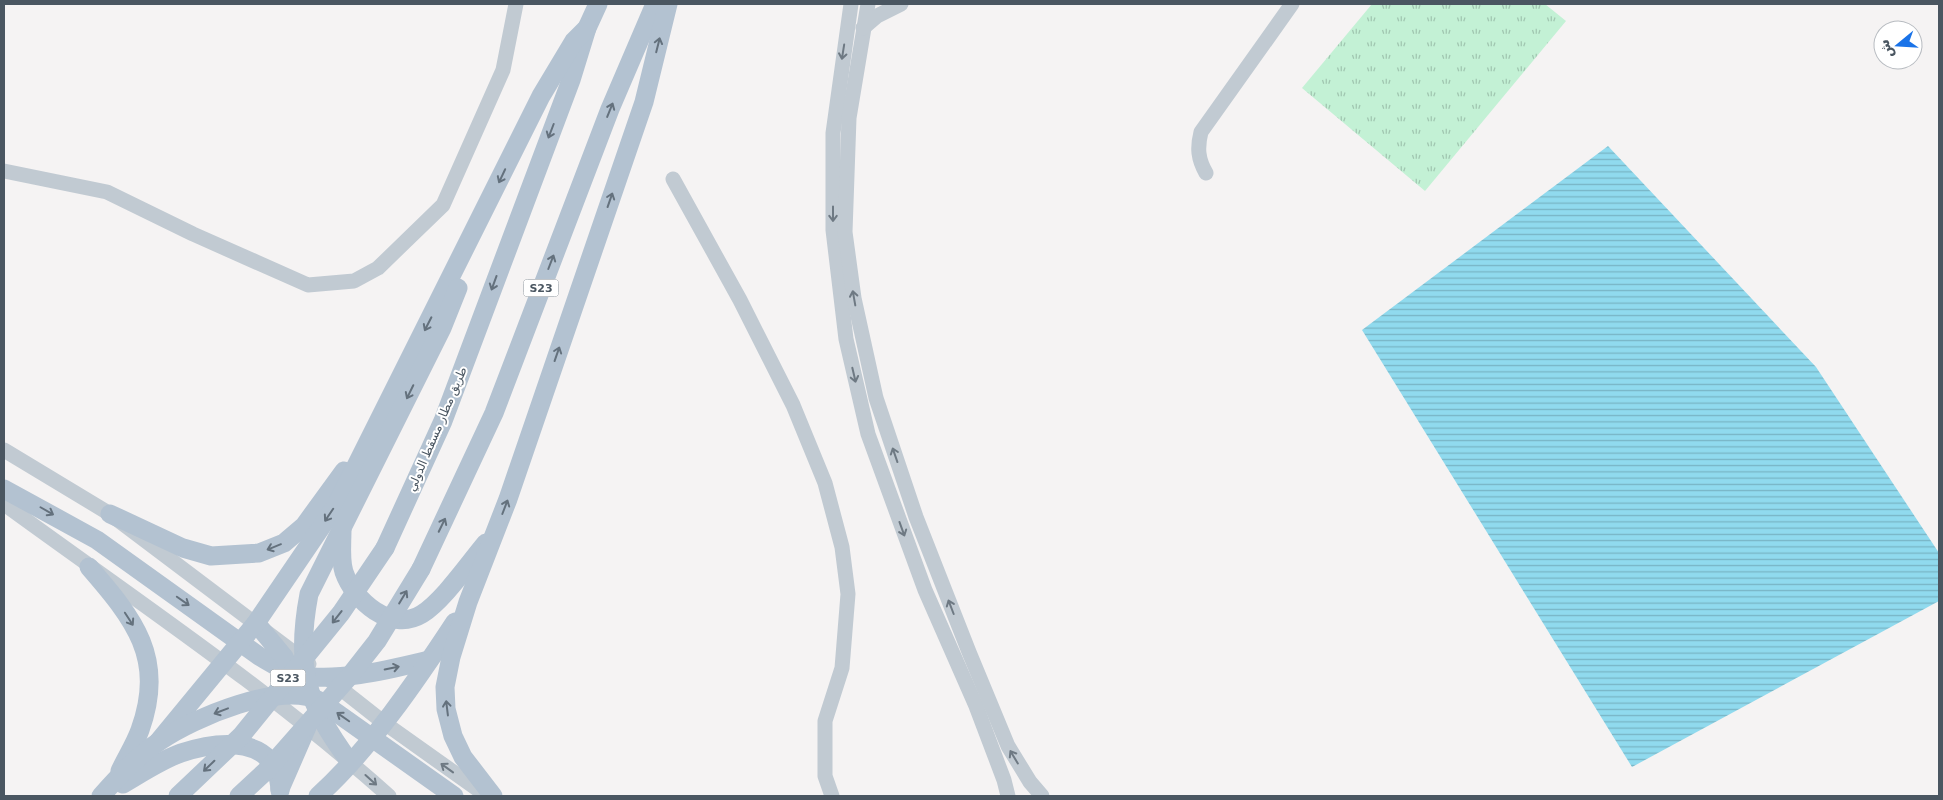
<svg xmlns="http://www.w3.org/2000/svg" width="1943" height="800" viewBox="0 0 1943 800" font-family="'DejaVu Sans','Noto Sans Arabic',sans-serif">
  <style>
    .park { fill: url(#park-tufts) }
    .water { fill: url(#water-rules) }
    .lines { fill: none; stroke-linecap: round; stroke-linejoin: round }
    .minor { stroke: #c1cad2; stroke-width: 15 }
    .major { stroke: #b3c2d1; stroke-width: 19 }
    .major-bridge { stroke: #b3c2d1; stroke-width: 19 }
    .oneway { stroke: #64717d }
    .oneway2 { stroke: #6e7983 }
    .labels { text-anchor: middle; stroke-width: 4; stroke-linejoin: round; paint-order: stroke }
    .shield { fill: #fff; stroke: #808990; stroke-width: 1 }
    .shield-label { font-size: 11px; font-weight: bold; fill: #4a5661 }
    .street-label { font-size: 12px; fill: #4a5661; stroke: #fff }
  </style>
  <defs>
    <pattern id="park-tufts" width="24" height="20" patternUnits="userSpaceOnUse" patternTransform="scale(1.25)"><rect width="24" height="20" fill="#c3f1d5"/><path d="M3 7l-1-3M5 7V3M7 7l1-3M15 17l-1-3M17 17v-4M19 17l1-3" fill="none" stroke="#a0c6b0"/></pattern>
    <pattern id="water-rules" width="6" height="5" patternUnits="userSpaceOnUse" patternTransform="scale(1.25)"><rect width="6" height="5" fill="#90daee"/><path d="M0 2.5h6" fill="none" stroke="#78b4c4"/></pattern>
  </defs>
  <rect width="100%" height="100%" fill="#f5f3f3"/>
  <!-- park -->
  <path class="park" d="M 1372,4 L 1545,4 L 1566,21 L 1425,191 L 1302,88 Z"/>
  <!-- water -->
  <path class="water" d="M 1608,146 L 1816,367 L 1939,553 L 1939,601 L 1632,767 L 1362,330 Z"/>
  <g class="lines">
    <!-- minor -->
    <g class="minor">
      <path d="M 851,4 L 833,133 L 833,230 L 846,339 L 868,434 L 925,590 L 976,706 L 1004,780 L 1008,796"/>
      <path d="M 868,4 L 849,118 L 845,232 L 854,298 L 876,398 L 916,517 L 969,652 L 1008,746 L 1030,782 L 1042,796"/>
      <path d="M 863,28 L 877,16 L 901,4"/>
      <path d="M 4,171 L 107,192 L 193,234 L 308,285 L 354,281 L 378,268 L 443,205 L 503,70 L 516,4"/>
      <path d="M 1206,173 C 1198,159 1197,148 1201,132 L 1292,4"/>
      <path d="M 673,179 L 740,300 L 793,405 L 825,483 L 842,547 L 848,594 L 842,668 L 825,721 L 825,776 L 832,796"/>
      <path d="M 4,450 L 110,514 L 309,664"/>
      <path d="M 4,504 C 134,599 269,689 389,796"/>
      <path d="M 331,681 L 383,722 L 487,796"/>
    </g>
    <!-- major -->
    <g class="major">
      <path d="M 4,489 L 97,540 L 259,656 C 271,663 284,672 298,675 C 337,683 391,669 429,660"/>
      <path d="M 110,514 L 183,548 L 211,556 L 259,553 L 284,543 L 304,526 L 344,471"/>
      <path d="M 342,530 C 342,544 340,560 344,572 C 354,601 391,633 422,614 C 443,601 469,563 486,543"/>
      <path d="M 385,548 L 443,421 L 571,80 L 587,28 L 598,4"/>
      <path d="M 89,567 C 134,619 166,658 140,730 C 135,744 126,758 120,771"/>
      <path d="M 421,569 L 494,413 L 610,109 L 655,4"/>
      <path d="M 256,623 L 284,657 L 293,677"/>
      <path d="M 158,742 L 256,623 L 337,504 L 541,96 L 574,41 L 587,28"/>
      <path d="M 350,762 C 306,703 295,667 309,594 L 442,328 L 458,288"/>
      <path d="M 123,784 C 142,773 161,760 181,753 C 220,740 278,735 280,791"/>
      <path d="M 280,789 L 307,727"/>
      <path d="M 101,796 C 118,777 138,755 160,741 C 193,718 282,680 320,701 L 454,796"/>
      <path d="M 318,796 C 370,749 417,680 455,622"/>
      <path d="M 493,796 L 463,757 L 453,736 L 446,709 L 445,687 L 451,657 L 468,602 L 508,499 L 644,102 L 668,4"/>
    </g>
    <!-- major-bridge -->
    <g class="major-bridge">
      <path d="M 178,796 L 241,736 L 341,613 L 385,548"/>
      <path d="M 239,796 L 267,770 L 348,678 L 377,641 L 421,569"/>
    </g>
  </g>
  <!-- one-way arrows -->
  <defs><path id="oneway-shaft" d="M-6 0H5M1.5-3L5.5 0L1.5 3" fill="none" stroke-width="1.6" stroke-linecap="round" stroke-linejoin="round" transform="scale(1.25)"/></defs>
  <g class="oneway">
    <use href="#oneway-shaft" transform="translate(658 45) rotate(-76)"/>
    <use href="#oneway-shaft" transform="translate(610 110) rotate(-68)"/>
    <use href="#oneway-shaft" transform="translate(551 131) rotate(111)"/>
    <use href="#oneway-shaft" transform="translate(502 176) rotate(115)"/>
    <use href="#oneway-shaft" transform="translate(610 200) rotate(-71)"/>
    <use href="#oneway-shaft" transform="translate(551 262) rotate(-69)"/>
    <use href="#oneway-shaft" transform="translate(494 283) rotate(110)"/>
    <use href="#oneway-shaft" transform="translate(428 324) rotate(117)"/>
    <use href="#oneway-shaft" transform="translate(557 354) rotate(-71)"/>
    <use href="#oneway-shaft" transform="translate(410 392) rotate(116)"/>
    <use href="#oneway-shaft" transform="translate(505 507) rotate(-69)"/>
    <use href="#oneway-shaft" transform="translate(47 511) rotate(30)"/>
    <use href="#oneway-shaft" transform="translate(329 515) rotate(124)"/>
    <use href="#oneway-shaft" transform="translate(442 525) rotate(-64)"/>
    <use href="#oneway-shaft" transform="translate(274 547) rotate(158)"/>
    <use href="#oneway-shaft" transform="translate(403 597) rotate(-59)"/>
    <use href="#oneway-shaft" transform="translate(183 601) rotate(35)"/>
    <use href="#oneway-shaft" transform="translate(337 617) rotate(128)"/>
    <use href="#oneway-shaft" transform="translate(129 619) rotate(57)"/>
    <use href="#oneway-shaft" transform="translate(392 668) rotate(-12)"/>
    <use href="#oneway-shaft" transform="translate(447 708) rotate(-97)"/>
    <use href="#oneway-shaft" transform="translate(221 711) rotate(159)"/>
    <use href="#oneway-shaft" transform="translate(343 717) rotate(-145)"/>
    <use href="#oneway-shaft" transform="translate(209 766) rotate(136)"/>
  </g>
  <g class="oneway2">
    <use href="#oneway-shaft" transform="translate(843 52) rotate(99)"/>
    <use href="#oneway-shaft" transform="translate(833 214) rotate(90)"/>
    <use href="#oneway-shaft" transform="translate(854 298) rotate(-100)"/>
    <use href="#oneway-shaft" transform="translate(854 375) rotate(77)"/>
    <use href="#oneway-shaft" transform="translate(895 455) rotate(-109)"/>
    <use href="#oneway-shaft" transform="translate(902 529) rotate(70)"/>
    <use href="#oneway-shaft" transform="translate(951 607) rotate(-111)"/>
    <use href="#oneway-shaft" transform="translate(1014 757) rotate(-121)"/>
    <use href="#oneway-shaft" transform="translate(447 768) rotate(-144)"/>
    <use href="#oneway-shaft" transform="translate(371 780) rotate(42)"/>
  </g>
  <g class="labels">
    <!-- shield labels -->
    <g class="shield">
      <rect x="523.5" y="279.5" width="35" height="17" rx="4"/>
      <rect x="270.5" y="669.5" width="35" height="17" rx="4"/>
    </g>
    <g class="shield-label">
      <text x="541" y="292">S23</text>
      <text x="288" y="682">S23</text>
    </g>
    <!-- street labels -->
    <g class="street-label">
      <text transform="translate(437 429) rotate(-67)" y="4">طريق مطار مسقط الدولي</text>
    </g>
  </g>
  <!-- border -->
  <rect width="1943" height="800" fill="none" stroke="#4a5661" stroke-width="10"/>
  <!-- north arrow -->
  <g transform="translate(1898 45) rotate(252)"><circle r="24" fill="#ffffff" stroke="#b7bbc0"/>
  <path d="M0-4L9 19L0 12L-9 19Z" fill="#1a73e8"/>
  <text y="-8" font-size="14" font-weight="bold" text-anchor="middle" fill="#4a5661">ش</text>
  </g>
</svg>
